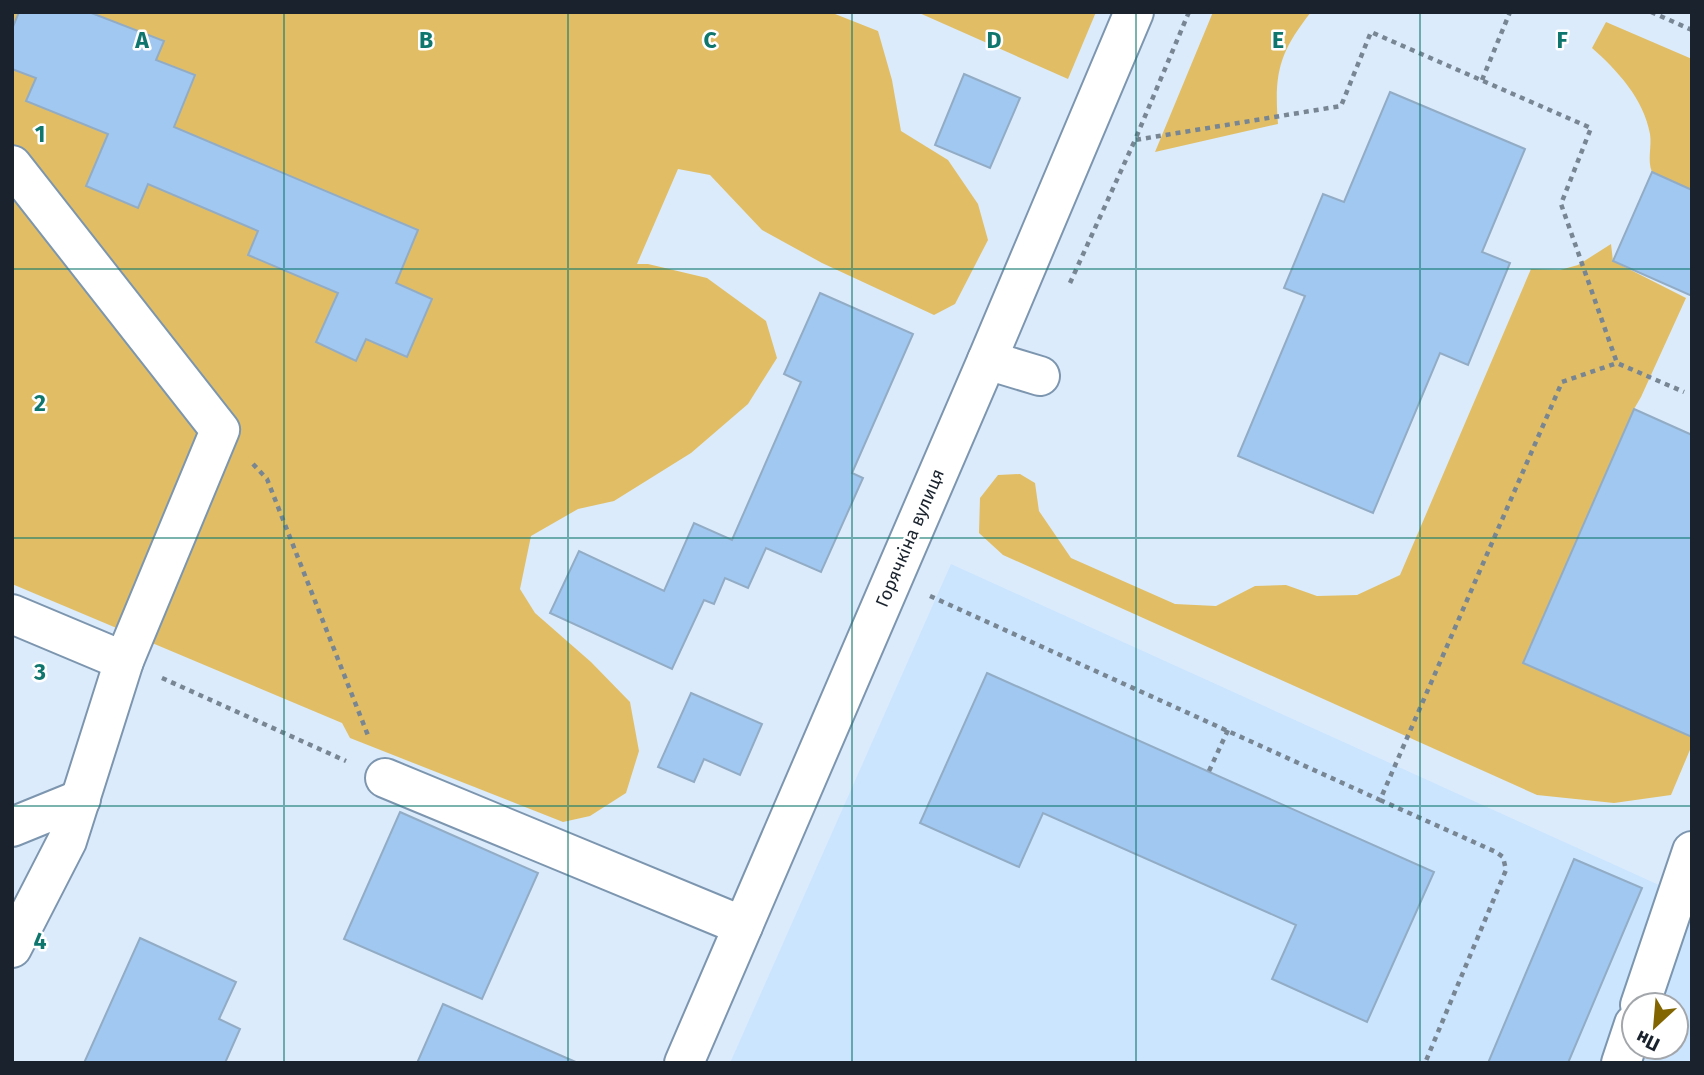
<svg xmlns="http://www.w3.org/2000/svg" width="1704" height="1075" viewBox="0 0 1704 1075" font-family="'Fira Sans',sans-serif">
  <style>
    .built { fill: #cbe5ff; fill-rule: evenodd }
    .green { fill: #e1be65 }
    .building { fill: #a0c8f1; stroke: #92acc5; stroke-width: 2 }
    .lines { fill: none; stroke-linecap: round; stroke-linejoin: round }
    .minor-casing { stroke: #7d96af; stroke-width: 42 }
    .path { stroke: #788592; stroke-width: 4.5; stroke-dasharray: 5 5; stroke-linecap: butt }
    .minor { stroke: #fff; stroke-width: 38 }
    .grid { fill: none; stroke: #0f766e; stroke-width: 2; stroke-opacity: 0.55 }
    .labels { text-anchor: middle; stroke-width: 5; stroke-linejoin: round; paint-order: stroke }
    .street-label { font-size: 18px; fill: #1a232d; stroke: #fff }
    .grid-label { font-size: 23px; text-anchor: middle; font-weight: bold; fill: #0f766e; stroke: #fff; stroke-width: 5; stroke-linejoin: round; paint-order: stroke }
  </style>
  <rect width="100%" height="100%" fill="#dbebfb"/>
  <!-- built -->
  <path class="built" d="M 951,564 L 1692,900 L 1692,1063 L 730,1063 ZM 1634,1005 L 1676,1005 L 1676,1047 L 1634,1047 Z"/>
  <!-- green -->
  <g class="green">
    <path d="M 12,12 L 830,12 L 878,31 L 892,80 L 901,131 L 948,160 L 978,204 L 988,240 L 955,304 L 934,315 L 822,263 L 762,230 L 710,175 L 678,169 L 637,264 L 648,264 L 707,278 L 766,321 L 777,358 L 748,404 L 691,453 L 614,501 L 578,509 L 531,536 L 520,589 L 535,613 L 591,662 L 630,702 L 639,751 L 626,793 L 590,816 L 563,822 L 350,738 L 342,723 L 12,584 Z"/>
    <path d="M 917,12 L 1096,12 L 1068,79 Z"/>
    <path d="M 1213,12 L 1311,12 C 1279,53 1274,73 1278,124 L 1155,152 Z"/>
    <path d="M 1606,22 L 1692,59 L 1692,190 L 1652,172 C 1647,160 1652,147 1650,134 C 1644,99 1617,70 1592,48 Z"/>
    <path d="M 1611,244 L 1613,261 L 1686,298 L 1641,397 L 1634,409 L 1523,662 L 1692,737 L 1692,745 L 1671,795 L 1614,803 L 1537,795 L 1003,555 L 979,533 L 980,498 L 998,475 L 1020,474 L 1035,483 L 1039,511 L 1071,558 L 1175,604 L 1216,606 L 1255,586 L 1286,585 L 1317,596 L 1357,595 L 1400,575 L 1531,269 L 1560,270 L 1578,265 Z"/>
  </g>
  <!-- building -->
  <g class="building">
    <path d="M 19,12 L 89,12 L 164,41 L 156,60 L 195,75 L 174,127 L 418,230 L 396,283 L 432,299 L 407,357 L 366,339 L 356,361 L 316,342 L 338,293 L 248,255 L 258,231 L 148,184 L 138,208 L 86,186 L 108,134 L 26,101 L 36,78 L 12,69 L 12,29 Z"/>
    <path d="M 964,74 L 1020,98 L 990,168 L 935,145 Z"/>
    <path d="M 1390,92 L 1525,149 L 1482,252 L 1510,263 L 1468,365 L 1440,353 L 1373,513 L 1238,456 L 1305,296 L 1284,288 L 1323,194 L 1344,202 Z"/>
    <path d="M 1652,172 L 1692,190 L 1692,296 L 1613,261 Z"/>
    <path d="M 820,293 L 913,334 L 852,473 L 863,478 L 821,572 L 766,548 L 748,588 L 725,578 L 714,604 L 704,600 L 672,669 L 550,613 L 579,551 L 664,591 L 694,523 L 732,540 L 801,382 L 784,374 Z"/>
    <path d="M 1634,409 L 1692,435 L 1692,737 L 1523,663 Z"/>
    <path d="M 987,673 L 1434,872 L 1367,1022 L 1272,979 L 1296,925 L 1043,813 L 1019,867 L 920,823 Z"/>
    <path d="M 691,693 L 762,724 L 740,775 L 704,759 L 694,782 L 658,767 Z"/>
    <path d="M 400,812 L 538,873 L 482,999 L 344,939 Z"/>
    <path d="M 1574,859 L 1642,888 L 1568,1063 L 1488,1063 Z"/>
    <path d="M 140,938 L 236,982 L 219,1019 L 240,1029 L 225,1063 L 84,1063 Z"/>
    <path d="M 443,1004 L 578,1063 L 417,1063 Z"/>
  </g>
  <g class="lines">
    <!-- minor casing -->
    <g class="minor-casing">
      <g id="minor">
        <path d="M 12,165 L 220,430 L 124,661 L 67,841 L 12,948"/>
        <path d="M 987,360 L 1040,376"/>
        <path d="M 12,614 L 124,661"/>
        <path d="M 385,778 L 743,926"/>
        <path d="M 12,827 L 81,799"/>
        <path d="M 1640,1005 L 1692,851"/>
        <path d="M 684,1063 L 987,360 L 1134,12"/>
        <path d="M 1621,1063 L 1634,1024"/>
      </g>
    </g>
    <!-- path -->
    <g class="path">
      <path d="M 1189,12 L 1135,140 L 1341,106 L 1371,32 L 1591,128 L 1561,204 L 1617,363 L 1684,392"/>
      <path d="M 1651,12 L 1692,30"/>
      <path d="M 1482,80 L 1510,12"/>
      <path d="M 1070,283 L 1135,140"/>
      <path d="M 253,464 L 267,479 L 369,738"/>
      <path d="M 930,596 L 1380,800 L 1562,382 L 1617,363"/>
      <path d="M 162,678 L 346,761"/>
      <path d="M 1209,771 L 1228,730"/>
      <path d="M 1380,800 L 1496,852 L 1503,857 L 1506,870 L 1425,1063"/>
    </g>
    <!-- minor -->
    <use href="#minor" class="minor"/>
  </g>
  <!-- grid -->
  <path class="grid" d="M 284,12 L 284,1063M 568,12 L 568,1063M 852,12 L 852,1063M 1136,12 L 1136,1063M 1420,12 L 1420,1063M 12,269 L 1692,269M 12,538 L 1692,538M 12,806 L 1692,806"/>
  <g class="labels">
    <!-- street labels -->
    <g class="street-label">
      <text transform="translate(910 538) rotate(-67)" y="6">Горячкіна вулиця</text>
    </g>
  </g>
  <g class="grid-label">
    <text x="142" y="48">A</text>
    <text x="426" y="48">B</text>
    <text x="710" y="48">C</text>
    <text x="994" y="48">D</text>
    <text x="1278" y="48">E</text>
    <text x="1562" y="48">F</text>
    <text x="40" y="142">1</text>
    <text x="40" y="411">2</text>
    <text x="40" y="680">3</text>
    <text x="40" y="949">4</text>
  </g>
  <!-- border -->
  <rect width="1704" height="1075" fill="none" stroke="#1a232d" stroke-width="28"/>
  <!-- north arrow -->
  <g transform="translate(1655 1026) rotate(206)"><circle r="33" fill="#ffffff" stroke="#a3a7ab" stroke-width="2"/>
  <path d="M0-5L12 26L0 18L-12 26Z" fill="#836500"/>
  <text y="-10" font-size="19" font-weight="bold" text-anchor="middle" fill="#1a232d">Пн</text>
  </g>
</svg>
